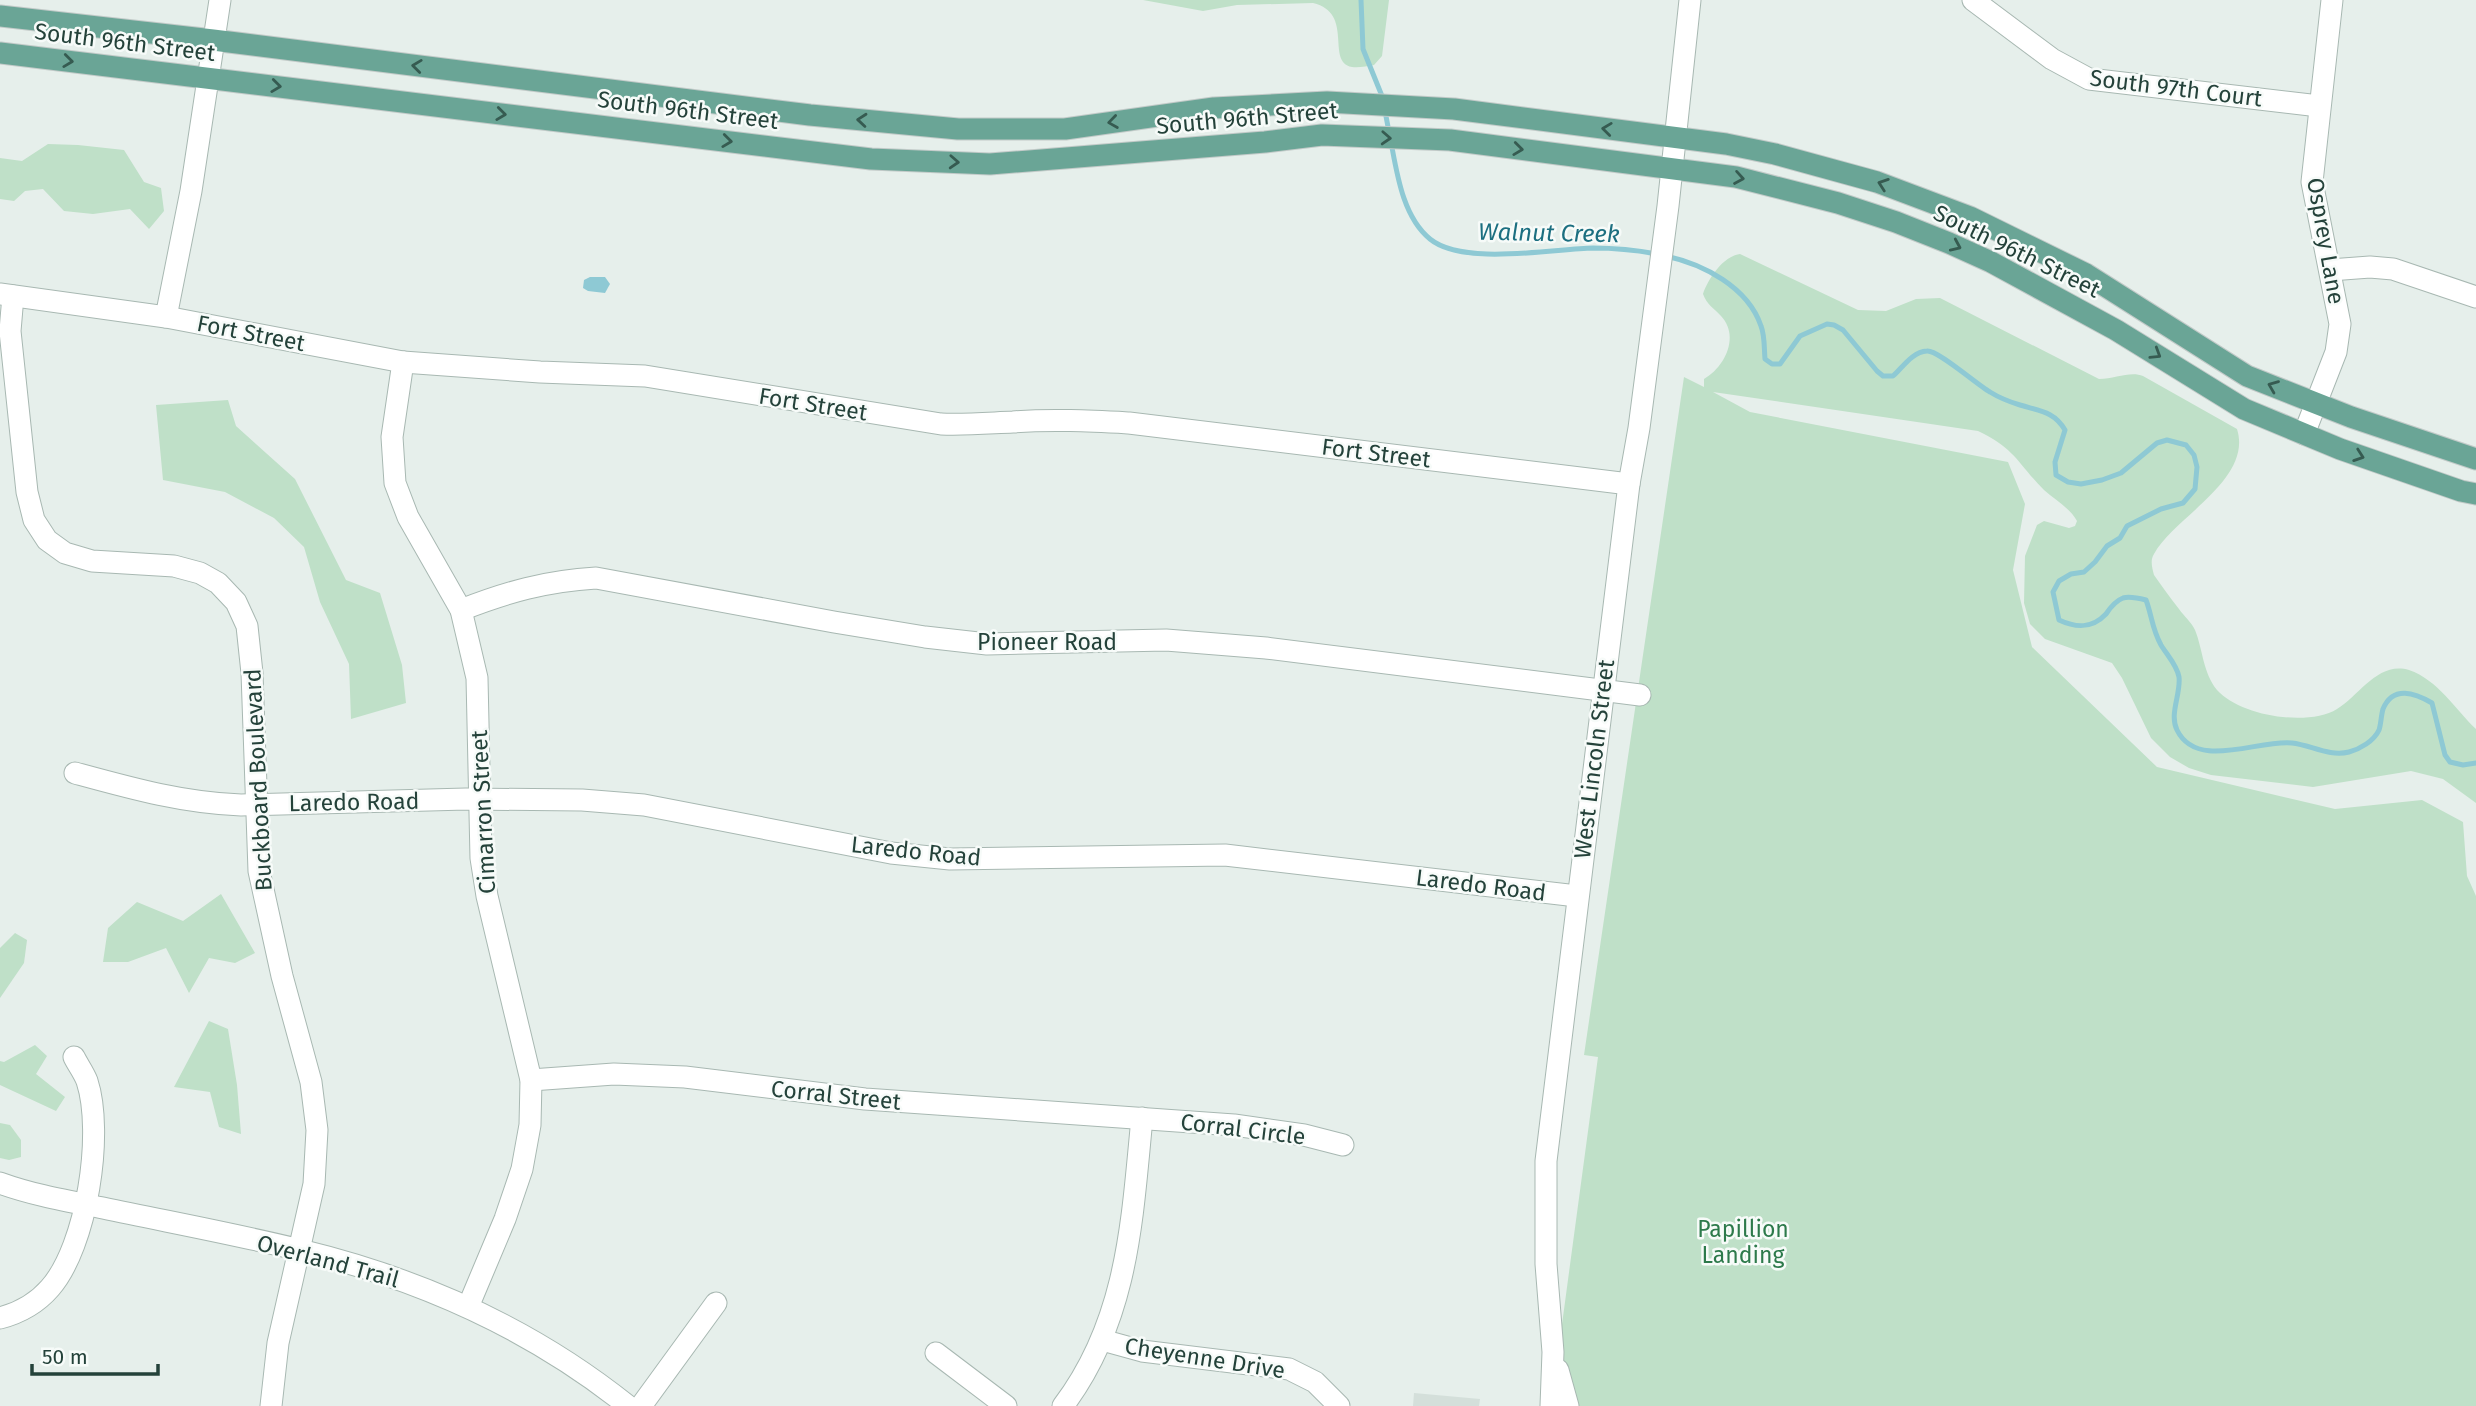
<svg xmlns="http://www.w3.org/2000/svg" width="2476" height="1406" viewBox="0 0 2476 1406" font-family="'Fira Sans',sans-serif">
  <style>
    .built { fill: #d4dfda }
    .green { fill: #bfe0c8 }
    .water { fill: #8ec9d4 }
    .lines { fill: none; stroke-linecap: round; stroke-linejoin: round }
    .stream { stroke: #8ec9d4; stroke-width: 5 }
    .minor-casing { stroke: #a8b8b2; stroke-width: 23 }
    .major-casing { stroke: #c2cac8; stroke-width: 23 }
    .minor { stroke: #fff; stroke-width: 21 }
    .major { stroke: #6aa596; stroke-width: 21 }
    .oneway { stroke: #365b51 }
    .labels { text-anchor: middle; stroke-width: 5; stroke-linejoin: round; paint-order: stroke }
    .street-label { font-size: 23px; fill: #24423a; stroke: #f7fbf9 }
    .park-label { font-size: 23px; fill: #2d7a4b; stroke: #f7fbf9 }
    .water-label { font-size: 24px; font-style: italic; fill: #1c6f80; stroke: #f7fbf9 }
  </style>
  <rect width="100%" height="100%" fill="#e6efeb"/>
  <!-- built -->
  <path class="built" d="M 1414,1393 L 1480,1399 L 1479,1406 L 1413,1406 Z"/>
  <!-- green -->
  <g class="green">
    <path d="M 1143,0 L 1389,0 L 1382,56 L 1374,65 C 1367,66 1359,68 1352,67 C 1325,62 1355,13 1313,3 L 1237,5 L 1203,11 Z"/>
    <path d="M 48,144 L 78,145 L 124,150 L 144,182 L 161,188 L 164,211 L 149,229 L 130,209 L 93,214 L 64,211 L 43,189 L 25,191 L 14,201 L 0,199 L 0,158 L 22,161 Z"/>
    <path d="M 1740,254 L 1858,310 L 1886,311 L 1916,299 L 1940,298 L 2099,379 C 2115,379 2130,371 2143,376 L 2237,429 C 2253,480 2174,517 2154,554 C 2150,560 2152,567 2154,575 C 2162,586 2170,598 2179,609 C 2184,616 2192,623 2195,630 C 2203,650 2203,673 2217,690 C 2240,716 2308,727 2337,709 C 2360,695 2378,661 2409,670 C 2438,680 2455,709 2476,729 L 2476,803 L 2443,779 L 2411,771 L 2313,787 L 2211,775 L 2189,768 L 2170,757 L 2151,738 L 2122,678 L 2112,663 L 2045,639 L 2030,624 L 2024,603 L 2025,556 L 2037,525 L 2044,521 L 2069,528 L 2075,526 L 2077,521 C 2070,508 2055,500 2044,490 C 2018,464 2015,448 1978,431 L 1713,392 L 1750,412 L 2008,462 L 2025,504 L 2013,570 L 2032,647 L 2157,767 L 2335,809 L 2422,800 L 2463,822 L 2467,876 L 2476,896 L 2476,1406 L 1551,1406 L 1598,1057 L 1584,1055 L 1684,377 L 1704,387 L 1704,379 C 1725,367 1740,336 1721,316 C 1714,308 1707,305 1703,294 C 1708,279 1723,256 1740,254 Z"/>
    <path d="M 228,400 L 236,426 L 295,479 L 346,580 L 380,593 L 402,665 L 406,703 L 351,719 L 349,664 L 320,602 L 304,547 L 274,518 L 225,492 L 163,480 L 156,405 Z"/>
    <path d="M 221,894 L 255,953 L 235,963 L 209,958 L 189,993 L 166,948 L 128,962 L 103,962 L 108,928 L 137,902 L 183,921 Z"/>
    <path d="M 15,933 L 27,940 L 24,963 L 0,998 L 0,948 Z"/>
    <path d="M 209,1021 L 228,1029 L 237,1085 L 241,1134 L 219,1127 L 210,1092 L 174,1087 Z"/>
    <path d="M 35,1045 L 47,1056 L 36,1074 L 65,1097 L 56,1111 L 0,1085 L 0,1061 L 4,1062 Z"/>
    <path d="M 0,1123 L 10,1125 L 21,1140 L 21,1157 L 9,1160 L 0,1158 Z"/>
  </g>
  <!-- water -->
  <path class="water" d="M 590,277 L 605,277 L 610,284 L 605,293 L 588,291 L 583,288 L 584,280 Z"/>
  <g class="lines">
    <!-- stream -->
    <g class="stream">
      <path d="M 1361,0 L 1363,49 L 1384,101"/>
      <path d="M 1385,111 L 1389,132"/>
      <path d="M 1391,142 C 1397,174 1403,217 1430,239 C 1463,266 1552,249 1593,248 C 1615,248 1636,250 1657,254"/>
      <path d="M 1666,256 C 1703,264 1748,287 1761,326 C 1765,336 1764,349 1765,359 L 1772,364 L 1780,364 L 1800,336 L 1827,324 L 1834,325 L 1843,330 L 1877,371 L 1883,376 L 1893,376 C 1903,367 1912,352 1927,351 C 1938,350 1976,384 1990,392 C 1998,397 2010,402 2020,405 C 2039,411 2054,411 2065,430 L 2055,462 L 2056,475 L 2068,482 L 2081,484 L 2102,480 L 2121,473 L 2157,443 L 2167,440 L 2186,445 L 2194,455 L 2197,467 L 2195,489 L 2183,503 L 2161,509 L 2127,526 L 2120,538 L 2107,546 L 2095,562 L 2084,572 L 2071,574 L 2059,581 L 2053,592 L 2059,620 C 2076,628 2092,629 2106,614 C 2110,608 2115,601 2123,598 C 2130,596 2138,598 2146,600 C 2152,616 2152,629 2161,645 C 2167,655 2177,665 2179,677 C 2181,694 2169,714 2177,730 C 2197,771 2259,739 2292,743 C 2311,745 2329,757 2349,752 C 2360,749 2374,741 2379,730 C 2381,724 2381,716 2383,709 C 2393,685 2415,693 2432,703 L 2445,755 L 2450,762 L 2463,765 L 2476,763"/>
    </g>
    <!-- minor casing -->
    <g class="minor-casing">
      <g id="minor">
        <path d="M 1973,0 L 2052,59 L 2089,79 L 2319,106"/>
        <path d="M 2330,270 L 2370,267 L 2393,269 L 2476,297"/>
        <path d="M 0,294 L 166,317 L 403,362 L 540,372 L 645,376 L 941,424 C 966,425 989,423 1013,422 C 1052,419 1090,421 1129,423 L 1629,484"/>
        <path d="M 13,296 L 10,331 L 27,492 L 34,520 L 47,540 L 65,553 L 92,561 L 174,566 L 200,573 L 218,583 L 236,602 L 247,626 L 252,673 L 259,871 L 282,976 L 311,1082 L 317,1130 L 314,1184 L 278,1343 L 271,1406"/>
        <path d="M 166,317 L 191,191 L 220,0"/>
        <path d="M 403,362 L 392,437 L 395,483 L 408,517 L 461,610 L 477,678 L 481,858 L 487,896 L 531,1080 L 530,1125 L 522,1169 L 505,1219 L 468,1307"/>
        <path d="M 2304,434 L 2336,352 L 2340,324 L 2312,182 L 2332,0"/>
        <path d="M 461,610 C 507,592 546,581 596,578 L 834,622 L 925,637 L 987,644 L 1166,640 L 1266,648 L 1640,695"/>
        <path d="M 75,773 C 130,788 183,803 241,805 L 466,799 L 582,800 L 644,805 L 891,853 L 950,859 L 1225,855 L 1577,896"/>
        <path d="M 531,1080 L 614,1074 L 685,1077 L 865,1099 L 1234,1125 L 1304,1135 L 1343,1145"/>
        <path d="M 0,1183 C 33,1195 68,1201 103,1208 C 169,1222 235,1234 300,1250 C 420,1279 532,1329 628,1406"/>
        <path d="M 0,1318 C 19,1313 37,1303 50,1288 C 87,1246 104,1133 87,1081 C 84,1073 78,1065 74,1057"/>
        <path d="M 1102,1340 L 1142,1351 L 1289,1369 L 1315,1382 L 1339,1406"/>
        <path d="M 936,1353 L 1006,1406"/>
        <path d="M 1558,1370 L 1568,1406"/>
        <path d="M 641,1406 L 716,1303"/>
        <path d="M 1063,1406 C 1128,1320 1132,1221 1142,1118"/>
        <path d="M 1551,1406 L 1553,1352 L 1546,1264 L 1546,1161 L 1629,484 L 1639,428 L 1668,206 L 1690,0"/>
      </g>
    </g>
    <!-- major casing -->
    <g class="major-casing">
      <g id="major">
        <path d="M 0,16 L 213,40 L 810,115 L 958,129 L 1065,129 L 1214,108 L 1327,102 L 1454,109 L 1726,144 L 1775,154 L 1877,182 L 1970,217 L 2086,274 L 2247,376 L 2351,417 L 2476,459"/>
        <path d="M 0,53 L 871,159 L 990,164 L 1265,142 L 1322,135 L 1450,140 L 1736,177 L 1838,203 L 1896,222 L 1949,243 L 1991,262 L 2116,330 L 2244,409 L 2340,449 L 2461,491 L 2476,494"/>
      </g>
    </g>
    <!-- minor -->
    <use href="#minor" class="minor"/>
    <!-- major -->
    <use href="#major" class="major"/>
  </g>
  <!-- one-way arrows -->
  <defs><path id="oneway-chevron" d="M-2-3.5L2.5 0L-2 3.5" fill="none" stroke-width="1.6" stroke-linecap="round" stroke-linejoin="round" transform="scale(1.75)"/></defs>
  <g class="oneway">
    <use href="#oneway-chevron" transform="translate(68 61) rotate(7)"/>
    <use href="#oneway-chevron" transform="translate(417 66) rotate(-173)"/>
    <use href="#oneway-chevron" transform="translate(276 86) rotate(7)"/>
    <use href="#oneway-chevron" transform="translate(501 114) rotate(7)"/>
    <use href="#oneway-chevron" transform="translate(862 120) rotate(-175)"/>
    <use href="#oneway-chevron" transform="translate(1113 122) rotate(172)"/>
    <use href="#oneway-chevron" transform="translate(1607 129) rotate(-173)"/>
    <use href="#oneway-chevron" transform="translate(1386 138) rotate(3)"/>
    <use href="#oneway-chevron" transform="translate(727 141) rotate(7)"/>
    <use href="#oneway-chevron" transform="translate(1518 149) rotate(7)"/>
    <use href="#oneway-chevron" transform="translate(954 162) rotate(3)"/>
    <use href="#oneway-chevron" transform="translate(1739 178) rotate(10)"/>
    <use href="#oneway-chevron" transform="translate(1883 184) rotate(-161)"/>
    <use href="#oneway-chevron" transform="translate(1956 246) rotate(24)"/>
    <use href="#oneway-chevron" transform="translate(2156 354) rotate(32)"/>
    <use href="#oneway-chevron" transform="translate(2273 386) rotate(-158)"/>
    <use href="#oneway-chevron" transform="translate(2359 456) rotate(19)"/>
  </g>
  <g class="labels">
    <!-- street labels -->
    <g class="street-label">
      <text transform="translate(125 42) rotate(7)" y="8">South 96th Street</text>
      <text transform="translate(2176 88) rotate(7)" y="8">South 97th Court</text>
      <text transform="translate(688 110) rotate(7)" y="8">South 96th Street</text>
      <text transform="translate(1247 118) rotate(-5)" y="8">South 96th Street</text>
      <text transform="translate(2326 241) rotate(80)" y="8">Osprey Lane</text>
      <text transform="translate(2017 251) rotate(26)" y="8">South 96th Street</text>
      <text transform="translate(251 333) rotate(11)" y="8">Fort Street</text>
      <text transform="translate(813 404) rotate(9)" y="8">Fort Street</text>
      <text transform="translate(1376 453) rotate(7)" y="8">Fort Street</text>
      <text x="1047" y="650">Pioneer Road</text>
      <text transform="translate(1594 759) rotate(-83)" y="8">West Lincoln Street</text>
      <text transform="translate(258 780) rotate(-93)" y="8">Buckboard Boulevard</text>
      <text transform="translate(354 802) rotate(-1)" y="8">Laredo Road</text>
      <text transform="translate(483 812) rotate(-93)" y="8">Cimarron Street</text>
      <text transform="translate(916 851) rotate(6)" y="8">Laredo Road</text>
      <text transform="translate(1481 885) rotate(7)" y="8">Laredo Road</text>
      <text transform="translate(836 1095) rotate(6)" y="8">Corral Street</text>
      <text transform="translate(1243 1129) rotate(7)" y="8">Corral Circle</text>
      <text transform="translate(328 1261) rotate(15)" y="8">Overland Trail</text>
      <text transform="translate(1205 1358) rotate(9)" y="8">Cheyenne Drive</text>
    </g>
    <!-- park labels -->
    <g class="park-label">
      <text x="1743" y="1237">Papillion<tspan x="1743" dy="26">Landing</tspan></text>
    </g>
    <!-- water labels -->
    <g class="water-label">
      <text transform="translate(1549 233) rotate(1)" y="8">Walnut Creek</text>
    </g>
  </g>
  <!-- scale -->
  <path d="M32 1364v10h126v-10" fill="none" stroke="#24423a" stroke-width="3.5"/>
  <text x="42" y="1364" font-size="21" fill="#24423a" stroke="#f7fbf9" stroke-width="5" paint-order="stroke">50 m</text>
</svg>
